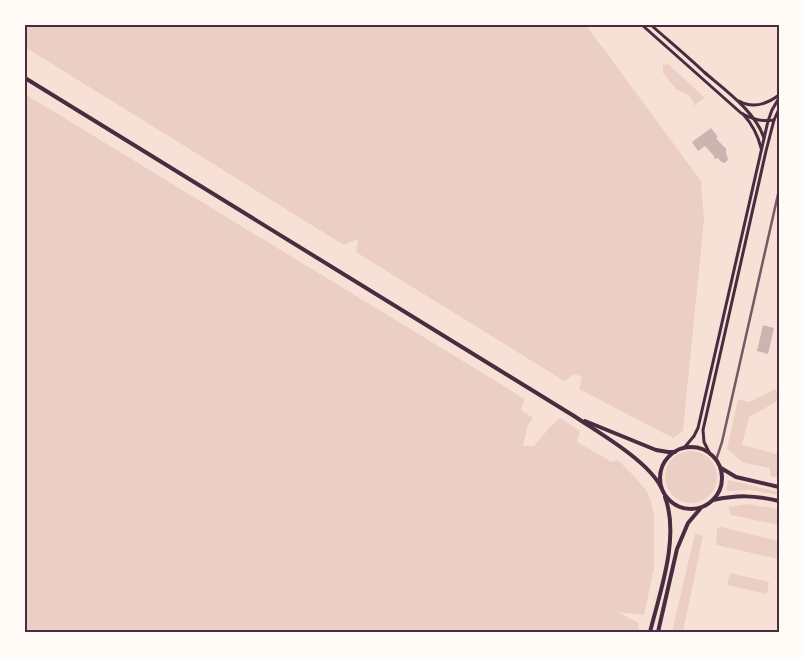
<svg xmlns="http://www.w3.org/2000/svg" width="804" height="657" viewBox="0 0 804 657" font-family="Ubuntu,sans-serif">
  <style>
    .green { fill: #ebcfc5 }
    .building { fill: #ccb4b1 }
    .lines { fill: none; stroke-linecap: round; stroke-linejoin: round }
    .minor { stroke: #755966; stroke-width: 2.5 }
    .secondary { stroke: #4a2c40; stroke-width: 3 }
    .primary { stroke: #4a2c40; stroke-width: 4 }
    .neatline { fill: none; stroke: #4a2c40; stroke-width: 2 }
  </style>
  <rect width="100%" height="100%" fill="#f7e1d7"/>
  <!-- green -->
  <g class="green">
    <path d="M 25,25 L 586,25 L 701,181 L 704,220 L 683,431 L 673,438 L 579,389 L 582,377 L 575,374 L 564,381 L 356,252 L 358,239 L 344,245 L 25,47 Z"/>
    <path d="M 668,64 L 705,98 L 693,106 L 694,102 L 687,94 L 676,89 L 663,73 L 663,65 Z"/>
    <path d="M 25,94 L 525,399 L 521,410 L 533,418 L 528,425 L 523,446 L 534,446 L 550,427 L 560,418 L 580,431 L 577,442 L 612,462 L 618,460 L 634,476 L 646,490 L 651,501 L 654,515 L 654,568 L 644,615 L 617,612 L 639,623 L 638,632 L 25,632 Z"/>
    <path d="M 775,389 L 779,394 L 779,400 L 749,417 L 742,445 L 776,454 L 779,447 L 779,478 L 770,476 L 770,468 L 744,463 L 727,449 L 738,399 L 749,402 Z"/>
    <circle cx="691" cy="477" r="26"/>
    <path d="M 729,480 L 779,492 L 779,495 L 751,490 L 728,491 L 726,489 L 728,481 Z"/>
    <path d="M 747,504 L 779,509 L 779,525 L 731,515 L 728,507 Z"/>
    <path d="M 721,527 L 779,541 L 779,559 L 716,545 L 717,528 Z"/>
    <path d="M 695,533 L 703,536 L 683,632 L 672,632 Z"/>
    <path d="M 730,573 L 769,582 L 767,594 L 727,585 Z"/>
  </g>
  <!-- building -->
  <g class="building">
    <path d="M 711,128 L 718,137 L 716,138 L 724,147 L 726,148 L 726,153 L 728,159 L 726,162 L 724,163 L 720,161 L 718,158 L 714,159 L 714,156 L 705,146 L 698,151 L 692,142 Z"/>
    <path d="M 763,325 L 774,328 L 768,354 L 757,351 Z"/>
  </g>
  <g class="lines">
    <!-- minor -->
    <path class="minor" d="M 716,460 L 722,442 L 779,190"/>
    <!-- secondary -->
    <g class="secondary">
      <path d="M 642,25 L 741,113 C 752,119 761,122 774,120"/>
      <path d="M 651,25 C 669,41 687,56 704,72 C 725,90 755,111 764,138"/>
      <path d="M 739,101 C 753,109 767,104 779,95"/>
      <path d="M 743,114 C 752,124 758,135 761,148"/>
      <path d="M 684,448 L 694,436 L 698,428 L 768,121 L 772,110 L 779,98"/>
      <path d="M 710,454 L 704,442 L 703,430 L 766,151 L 774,120 L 779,109"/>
    </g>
    <!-- primary -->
    <g class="primary">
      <path d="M 25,78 L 574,416 C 599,433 647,460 661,487"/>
      <path d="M 585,421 L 656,450 L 668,452 L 675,452"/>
      <circle cx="691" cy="478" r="31"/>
      <path d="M 721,468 L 736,477 L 779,487"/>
      <path d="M 713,500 C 738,495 753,495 779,501"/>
      <path d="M 650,632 C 660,592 680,537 665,497"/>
      <path d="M 658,632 L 677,549 L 688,523 L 700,509"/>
    </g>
  </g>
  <!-- border -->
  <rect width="804" height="657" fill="none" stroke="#fffaf5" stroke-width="52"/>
  <rect x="26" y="26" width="752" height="605" class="neatline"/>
</svg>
